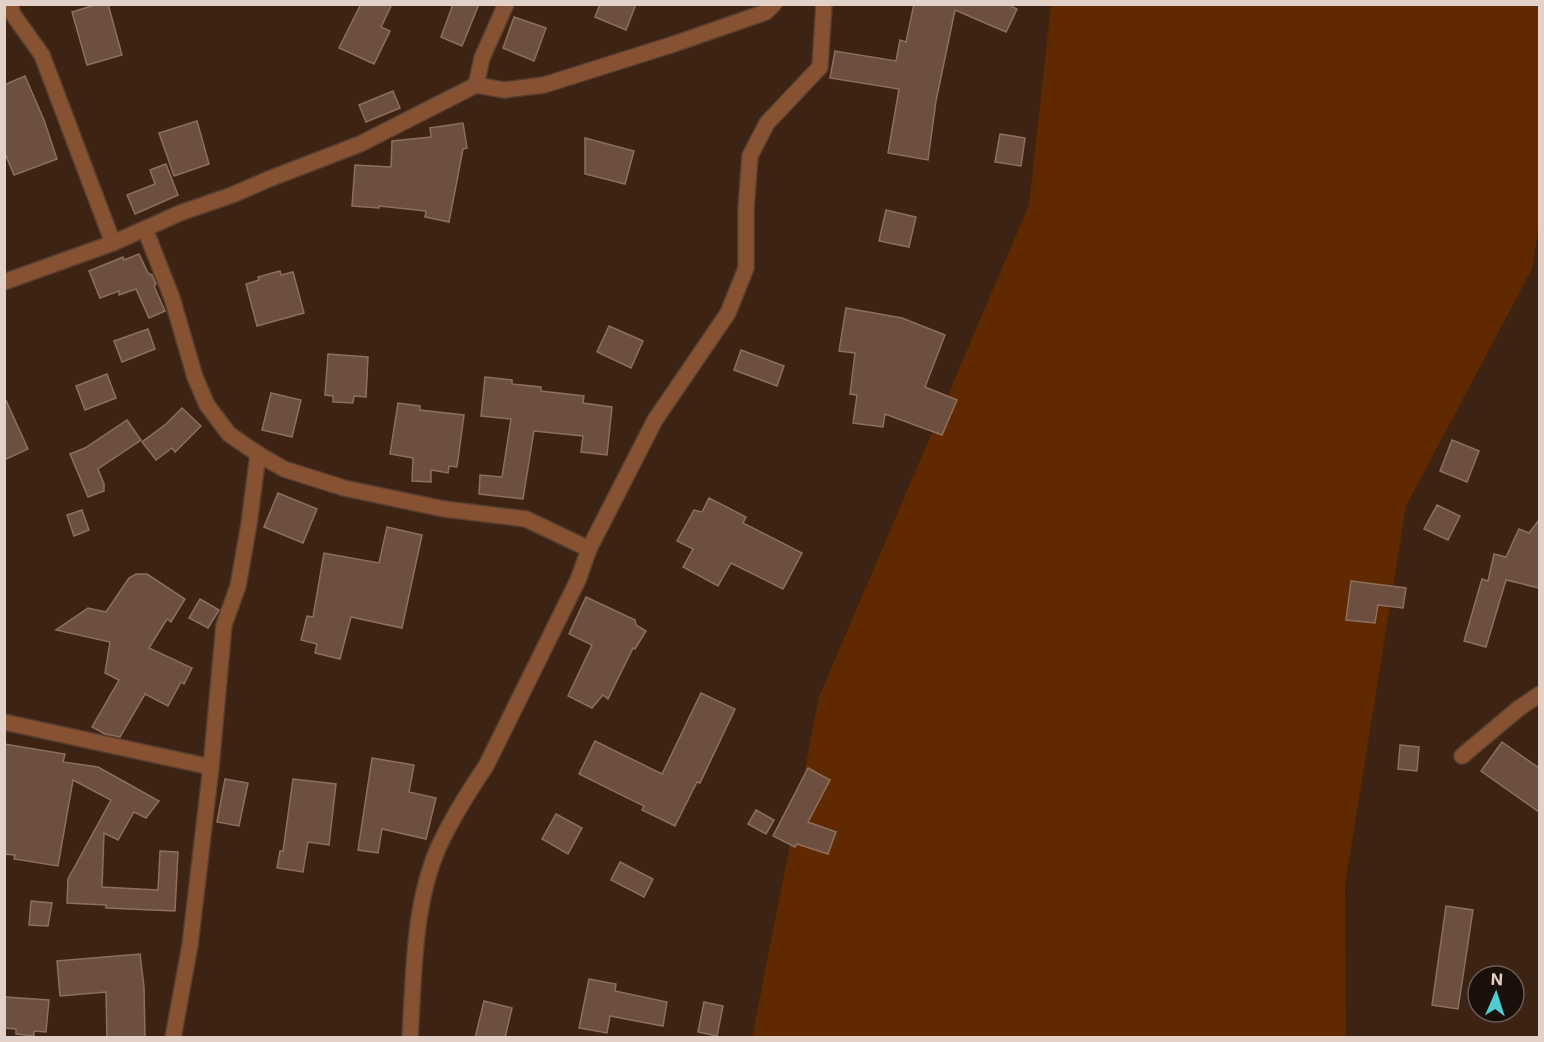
<svg xmlns="http://www.w3.org/2000/svg" width="1544" height="1042" viewBox="0 0 1544 1042" font-family="Inter,sans-serif">
  <style>
    .green { fill: #602900 }
    .building { fill: #6c4f3e; stroke: #8e6f5d; stroke-width: 1.5 }
    .lines { fill: none; stroke-linecap: round; stroke-linejoin: round }
    .minor-casing { stroke: #583f30; stroke-width: 18 }
    .minor { stroke: #865232; stroke-width: 15 }
  </style>
  <rect width="100%" height="100%" fill="#3d2313"/>
  <!-- green -->
  <path class="green" d="M 1051,5 L 1539,5 L 1540,217 L 1532,269 L 1406,506 L 1345,885 L 1346,1037 L 752,1038 L 819,697 L 1029,205 Z"/>
  <!-- building -->
  <g class="building">
    <path d="M 98,4 L 108,4 L 122,55 L 87,65 L 72,12 Z"/>
    <path d="M 361,4 L 392,4 L 381,27 L 390,31 L 374,64 L 339,48 Z"/>
    <path d="M 453,4 L 479,4 L 462,46 L 441,37 Z"/>
    <path d="M 600,4 L 636,4 L 626,30 L 595,17 Z"/>
    <path d="M 914,4 L 1007,4 L 1017,9 L 1006,32 L 955,10 L 936,101 L 928,160 L 888,153 L 899,89 L 830,78 L 835,51 L 896,61 L 900,40 L 906,42 Z"/>
    <path d="M 514,17 L 546,28 L 534,61 L 503,48 Z"/>
    <path d="M 25,76 L 44,120 L 57,159 L 14,175 L 4,151 L 4,85 Z"/>
    <path d="M 393,91 L 400,108 L 366,122 L 359,105 Z"/>
    <path d="M 197,121 L 209,164 L 174,176 L 159,133 Z"/>
    <path d="M 463,123 L 467,148 L 463,149 L 449,222 L 425,217 L 426,211 L 379,206 L 379,208 L 352,206 L 355,165 L 391,167 L 392,141 L 431,137 L 430,128 Z"/>
    <path d="M 1000,134 L 1025,138 L 1021,166 L 995,162 Z"/>
    <path d="M 585,138 L 634,151 L 625,184 L 585,174 Z"/>
    <path d="M 166,164 L 178,195 L 135,214 L 127,195 L 155,184 L 150,170 Z"/>
    <path d="M 886,210 L 916,217 L 909,247 L 879,241 Z"/>
    <path d="M 139,254 L 148,273 L 152,275 L 156,284 L 154,286 L 165,311 L 149,318 L 136,289 L 119,295 L 119,291 L 100,298 L 89,271 L 123,257 L 124,260 Z"/>
    <path d="M 280,271 L 281,275 L 293,272 L 304,313 L 257,326 L 246,284 L 259,280 L 258,277 Z"/>
    <path d="M 846,308 L 902,318 L 945,335 L 925,387 L 957,400 L 942,435 L 885,414 L 883,427 L 853,423 L 857,395 L 850,394 L 855,353 L 839,351 Z"/>
    <path d="M 609,326 L 643,341 L 631,368 L 597,352 Z"/>
    <path d="M 148,329 L 155,349 L 122,362 L 114,341 Z"/>
    <path d="M 741,350 L 784,366 L 777,386 L 734,370 Z"/>
    <path d="M 328,354 L 368,357 L 366,397 L 354,396 L 353,403 L 333,402 L 333,396 L 325,395 Z"/>
    <path d="M 107,374 L 116,398 L 85,410 L 76,386 Z"/>
    <path d="M 485,377 L 512,380 L 512,384 L 541,387 L 541,391 L 584,396 L 583,403 L 612,407 L 607,455 L 581,452 L 583,436 L 534,431 L 523,499 L 479,494 L 480,475 L 502,477 L 511,419 L 481,416 Z"/>
    <path d="M 271,393 L 301,400 L 292,437 L 262,430 Z"/>
    <path d="M 4,396 L 28,449 L 4,460 Z"/>
    <path d="M 398,403 L 420,406 L 420,410 L 464,415 L 457,467 L 449,466 L 448,473 L 431,470 L 431,482 L 412,481 L 413,458 L 390,454 Z"/>
    <path d="M 182,408 L 201,426 L 175,452 L 172,448 L 156,460 L 142,442 L 166,424 Z"/>
    <path d="M 127,420 L 141,440 L 98,469 L 104,484 L 104,491 L 88,497 L 70,454 L 85,448 Z"/>
    <path d="M 1452,440 L 1479,451 L 1467,482 L 1440,471 Z"/>
    <path d="M 278,493 L 317,509 L 303,543 L 264,527 Z"/>
    <path d="M 709,498 L 746,517 L 743,523 L 802,553 L 783,589 L 731,563 L 718,586 L 683,567 L 693,549 L 677,541 L 694,510 L 702,512 Z"/>
    <path d="M 1437,505 L 1460,516 L 1448,540 L 1424,529 Z"/>
    <path d="M 82,510 L 89,530 L 74,536 L 67,515 Z"/>
    <path d="M 1539,520 L 1539,588 L 1506,580 L 1486,647 L 1464,641 L 1482,579 L 1488,581 L 1494,554 L 1506,557 L 1519,529 L 1529,533 Z"/>
    <path d="M 387,527 L 422,535 L 402,628 L 351,617 L 340,659 L 315,653 L 317,644 L 301,640 L 307,616 L 313,617 L 324,553 L 379,563 Z"/>
    <path d="M 136,574 L 147,574 L 185,599 L 171,622 L 167,619 L 149,648 L 192,668 L 184,684 L 181,682 L 168,706 L 145,694 L 120,737 L 105,734 L 92,727 L 119,680 L 105,673 L 110,642 L 56,630 L 88,608 L 106,612 L 129,578 Z"/>
    <path d="M 1351,581 L 1406,588 L 1403,608 L 1378,605 L 1375,623 L 1346,620 Z"/>
    <path d="M 586,597 L 635,620 L 636,625 L 646,631 L 635,649 L 633,648 L 608,699 L 603,695 L 592,708 L 568,696 L 592,645 L 569,634 Z"/>
    <path d="M 200,599 L 219,610 L 208,628 L 189,618 Z"/>
    <path d="M 701,693 L 735,709 L 700,783 L 697,782 L 675,826 L 642,810 L 644,806 L 579,774 L 595,741 L 662,774 Z"/>
    <path d="M 1502,742 L 1539,768 L 1539,812 L 1481,771 Z"/>
    <path d="M 4,744 L 65,754 L 63,762 L 98,767 L 159,801 L 146,818 L 134,812 L 118,840 L 104,833 L 102,887 L 158,890 L 160,851 L 178,852 L 175,911 L 106,908 L 106,905 L 67,903 L 68,879 L 111,800 L 73,780 L 58,866 L 14,859 L 15,855 L 4,854 Z"/>
    <path d="M 1400,745 L 1419,747 L 1417,771 L 1398,769 Z"/>
    <path d="M 372,758 L 414,765 L 409,792 L 436,798 L 426,839 L 382,829 L 378,853 L 358,850 Z"/>
    <path d="M 808,768 L 830,780 L 808,822 L 836,832 L 828,854 L 797,844 L 795,847 L 773,836 Z"/>
    <path d="M 225,779 L 248,783 L 239,826 L 217,822 Z"/>
    <path d="M 293,779 L 336,784 L 329,845 L 308,842 L 303,872 L 277,868 L 280,851 L 283,851 Z"/>
    <path d="M 756,810 L 774,820 L 766,834 L 748,824 Z"/>
    <path d="M 556,814 L 582,828 L 568,854 L 542,839 Z"/>
    <path d="M 620,862 L 653,879 L 644,897 L 611,880 Z"/>
    <path d="M 31,901 L 52,903 L 48,926 L 29,925 Z"/>
    <path d="M 1446,906 L 1473,910 L 1458,1009 L 1432,1005 Z"/>
    <path d="M 140,954 L 144,987 L 145,1038 L 107,1038 L 106,992 L 60,996 L 57,961 Z"/>
    <path d="M 589,979 L 616,984 L 615,991 L 667,1002 L 663,1026 L 610,1016 L 607,1033 L 579,1028 Z"/>
    <path d="M 5,997 L 49,1000 L 46,1032 L 34,1031 L 34,1036 L 16,1034 L 16,1029 L 4,1028 Z"/>
    <path d="M 484,1001 L 512,1008 L 505,1038 L 475,1038 Z"/>
    <path d="M 704,1002 L 723,1006 L 717,1036 L 698,1032 Z"/>
  </g>
  <g class="lines">
    <!-- minor casing -->
    <g class="minor-casing">
      <g id="minor">
        <path d="M 11,4 L 12,13 L 42,55 L 113,243"/>
        <path d="M 476,85 L 482,58 L 506,4"/>
        <path d="M 145,229 L 172,298 L 195,377 L 207,405 L 229,434 L 258,454 L 284,469 L 344,488 L 444,509 L 526,519 L 589,549"/>
        <path d="M 4,282 L 113,243 L 180,213 L 232,195 L 269,179 L 360,144 L 476,85 L 504,90 L 544,85 L 674,44 L 766,12 L 774,4"/>
        <path d="M 4,722 L 211,767"/>
        <path d="M 1462,756 L 1518,709 L 1540,694"/>
        <path d="M 173,1038 L 190,945 L 211,767 L 224,625 L 238,586 L 249,524 L 258,454"/>
        <path d="M 410,1038 C 414,975 413,904 439,846 C 452,818 469,791 486,766 L 578,580 L 589,549 L 655,420 L 728,313 L 746,268 L 746,209 L 750,156 L 767,123 L 820,67 L 824,4"/>
      </g>
    </g>
    <!-- minor -->
    <use href="#minor" class="minor"/>
  </g>
  <!-- border -->
  <rect width="1544" height="1042" fill="none" stroke="#e3d1c7" stroke-width="12"/>
  <!-- north arrow -->
  <g transform="translate(1496 994) rotate(3)"><circle r="28" fill="#1b1009" stroke="#6b5d55" stroke-width="1.5"/>
  <path d="M0-4.5L10 22L0 15L-10 22Z" fill="#52ccd0"/>
  <text y="-9" font-size="16" font-weight="bold" text-anchor="middle" fill="#e3d1c7">N</text>
  </g>
</svg>
